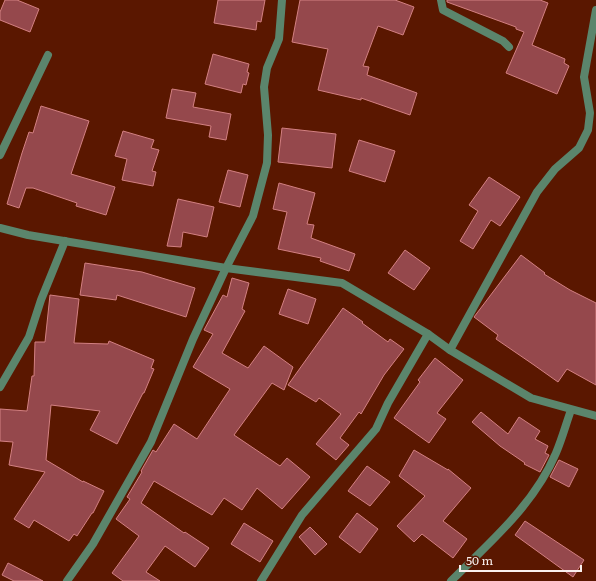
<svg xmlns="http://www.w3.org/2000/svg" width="596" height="581" viewBox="0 0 596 581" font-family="Literata,serif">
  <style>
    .building { fill: #95484c; stroke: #d38082 }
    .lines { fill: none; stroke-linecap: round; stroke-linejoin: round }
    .minor { stroke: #5b856c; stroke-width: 8 }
  </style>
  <rect width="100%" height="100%" fill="#5a1700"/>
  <!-- building -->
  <g class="building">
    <path d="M 5,0 L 17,0 L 39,9 L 30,32 L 0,20 L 0,12 Z"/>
    <path d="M 218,0 L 265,0 L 261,22 L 257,21 L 256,30 L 214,23 Z"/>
    <path d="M 300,0 L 395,0 L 414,7 L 403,35 L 378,26 L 363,66 L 369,67 L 367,75 L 417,93 L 410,115 L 361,98 L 361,100 L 318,90 L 328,49 L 292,42 Z"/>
    <path d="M 447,0 L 540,0 L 548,3 L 532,45 L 565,59 L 564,63 L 569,66 L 557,94 L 506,73 L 524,32 L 516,29 L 516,27 L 447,2 Z"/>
    <path d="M 213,54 L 249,64 L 247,72 L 249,73 L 246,85 L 243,84 L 241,93 L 205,84 Z"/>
    <path d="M 172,89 L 196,93 L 193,107 L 231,114 L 226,140 L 209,137 L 211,126 L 166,118 Z"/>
    <path d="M 41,106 L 89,121 L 71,174 L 115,187 L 106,215 L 76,206 L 77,203 L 33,188 L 26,188 L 19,208 L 7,204 L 22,153 L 29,132 L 33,133 Z"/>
    <path d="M 282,128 L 336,134 L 332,168 L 278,162 Z"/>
    <path d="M 123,131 L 154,140 L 151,148 L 159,150 L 152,171 L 156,172 L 153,186 L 122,180 L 127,159 L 115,156 Z"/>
    <path d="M 359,140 L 395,151 L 385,182 L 349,171 Z"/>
    <path d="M 228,170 L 248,175 L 240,207 L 219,202 Z"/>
    <path d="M 489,177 L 520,197 L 500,226 L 491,220 L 473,249 L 460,241 L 478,211 L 469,205 Z"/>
    <path d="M 279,183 L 315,193 L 307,224 L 314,225 L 311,238 L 355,254 L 349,271 L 320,261 L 321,258 L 278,249 L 287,212 L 273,209 Z"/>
    <path d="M 178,199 L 214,207 L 207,237 L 183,232 L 181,247 L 167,246 Z"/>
    <path d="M 405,250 L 430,268 L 414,290 L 388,273 Z"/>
    <path d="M 521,255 L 545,273 L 544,274 L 570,290 L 596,303 L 596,385 L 567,369 L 558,382 L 534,365 L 496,339 L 498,335 L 474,317 Z"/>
    <path d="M 85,263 L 142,272 L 195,288 L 186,317 L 117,295 L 116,300 L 80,295 Z"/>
    <path d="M 232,278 L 249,283 L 242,309 L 245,311 L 222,353 L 248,368 L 264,346 L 293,367 L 284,390 L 272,383 L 234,435 L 280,466 L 287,458 L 310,477 L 282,509 L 257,488 L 242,510 L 224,498 L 212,515 L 154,481 L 141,503 L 184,533 L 185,532 L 209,548 L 195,567 L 165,546 L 146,572 L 160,581 L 123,581 L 112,573 L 139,536 L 116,519 L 130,499 L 127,497 L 142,472 L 141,471 L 153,450 L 156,452 L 174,424 L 197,439 L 230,389 L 193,367 L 213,334 L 204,330 L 223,295 L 227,297 Z"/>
    <path d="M 288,289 L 316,299 L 308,324 L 279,314 Z"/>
    <path d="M 50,295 L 79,299 L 74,343 L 108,344 L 109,341 L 154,360 L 151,368 L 154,369 L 144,393 L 143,393 L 117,444 L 90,430 L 100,411 L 51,405 L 46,460 L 83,482 L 83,481 L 104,491 L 93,513 L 92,513 L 77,536 L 74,534 L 69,541 L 34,520 L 29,528 L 14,519 L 45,472 L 9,465 L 13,442 L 0,441 L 0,409 L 27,411 L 32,376 L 34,376 L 35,342 L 45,342 Z"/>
    <path d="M 343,308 L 363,322 L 362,323 L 388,342 L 390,339 L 404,349 L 384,375 L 361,414 L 359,412 L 340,438 L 349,445 L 336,460 L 316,444 L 341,414 L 319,398 L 316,402 L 288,385 Z"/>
    <path d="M 435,358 L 463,380 L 437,413 L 446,419 L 429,443 L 394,418 L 420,382 L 418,380 Z"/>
    <path d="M 481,412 L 508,434 L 519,417 L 540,431 L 535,439 L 548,446 L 545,453 L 549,455 L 540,472 L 524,464 L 525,463 L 500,446 L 472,422 Z"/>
    <path d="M 414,450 L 448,470 L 448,469 L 471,488 L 443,521 L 467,539 L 453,558 L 422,534 L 414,542 L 397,526 L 425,496 L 399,476 Z"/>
    <path d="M 559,460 L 578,469 L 569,487 L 550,477 Z"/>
    <path d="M 367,466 L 390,482 L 370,506 L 348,491 Z"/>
    <path d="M 357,513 L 378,529 L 360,553 L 339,537 Z"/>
    <path d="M 525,521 L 584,560 L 573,577 L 515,535 Z"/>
    <path d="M 244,523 L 273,541 L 260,562 L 231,544 Z"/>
    <path d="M 310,527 L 327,544 L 315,555 L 299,537 Z"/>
    <path d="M 8,563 L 43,581 L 14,581 L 2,575 Z"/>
  </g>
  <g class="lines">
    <!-- minor -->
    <g class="minor">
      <path d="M 441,0 L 443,10 L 503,41 L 509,47"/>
      <path d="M 0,155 L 48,55"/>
      <path d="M 0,228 L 28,235 L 226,268 L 342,283 L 428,334 L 450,350 L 531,398 L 596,416"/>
      <path d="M 450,350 L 537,192 L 555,169 L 579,148 L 588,130 L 590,113 L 584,77 L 596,10"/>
      <path d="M 0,387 L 29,337 L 41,300 L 65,241"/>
      <path d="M 67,581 L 93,544 L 151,442 L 193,339 L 226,268 L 253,216 L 267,163 L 268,135 L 264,87 L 267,68 L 279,39 L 282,0"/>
      <path d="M 261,581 L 302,515 L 376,429 L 388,403 L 428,334"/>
      <path d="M 451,581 C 490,542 534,505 556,453 C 562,439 566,424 571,410"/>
    </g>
  </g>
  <!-- scale -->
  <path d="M460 565v6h121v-6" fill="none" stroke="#f9f0ee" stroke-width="2"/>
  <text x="466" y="565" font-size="12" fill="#f9f0ee" stroke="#5a1700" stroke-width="3" paint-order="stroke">50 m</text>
</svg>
